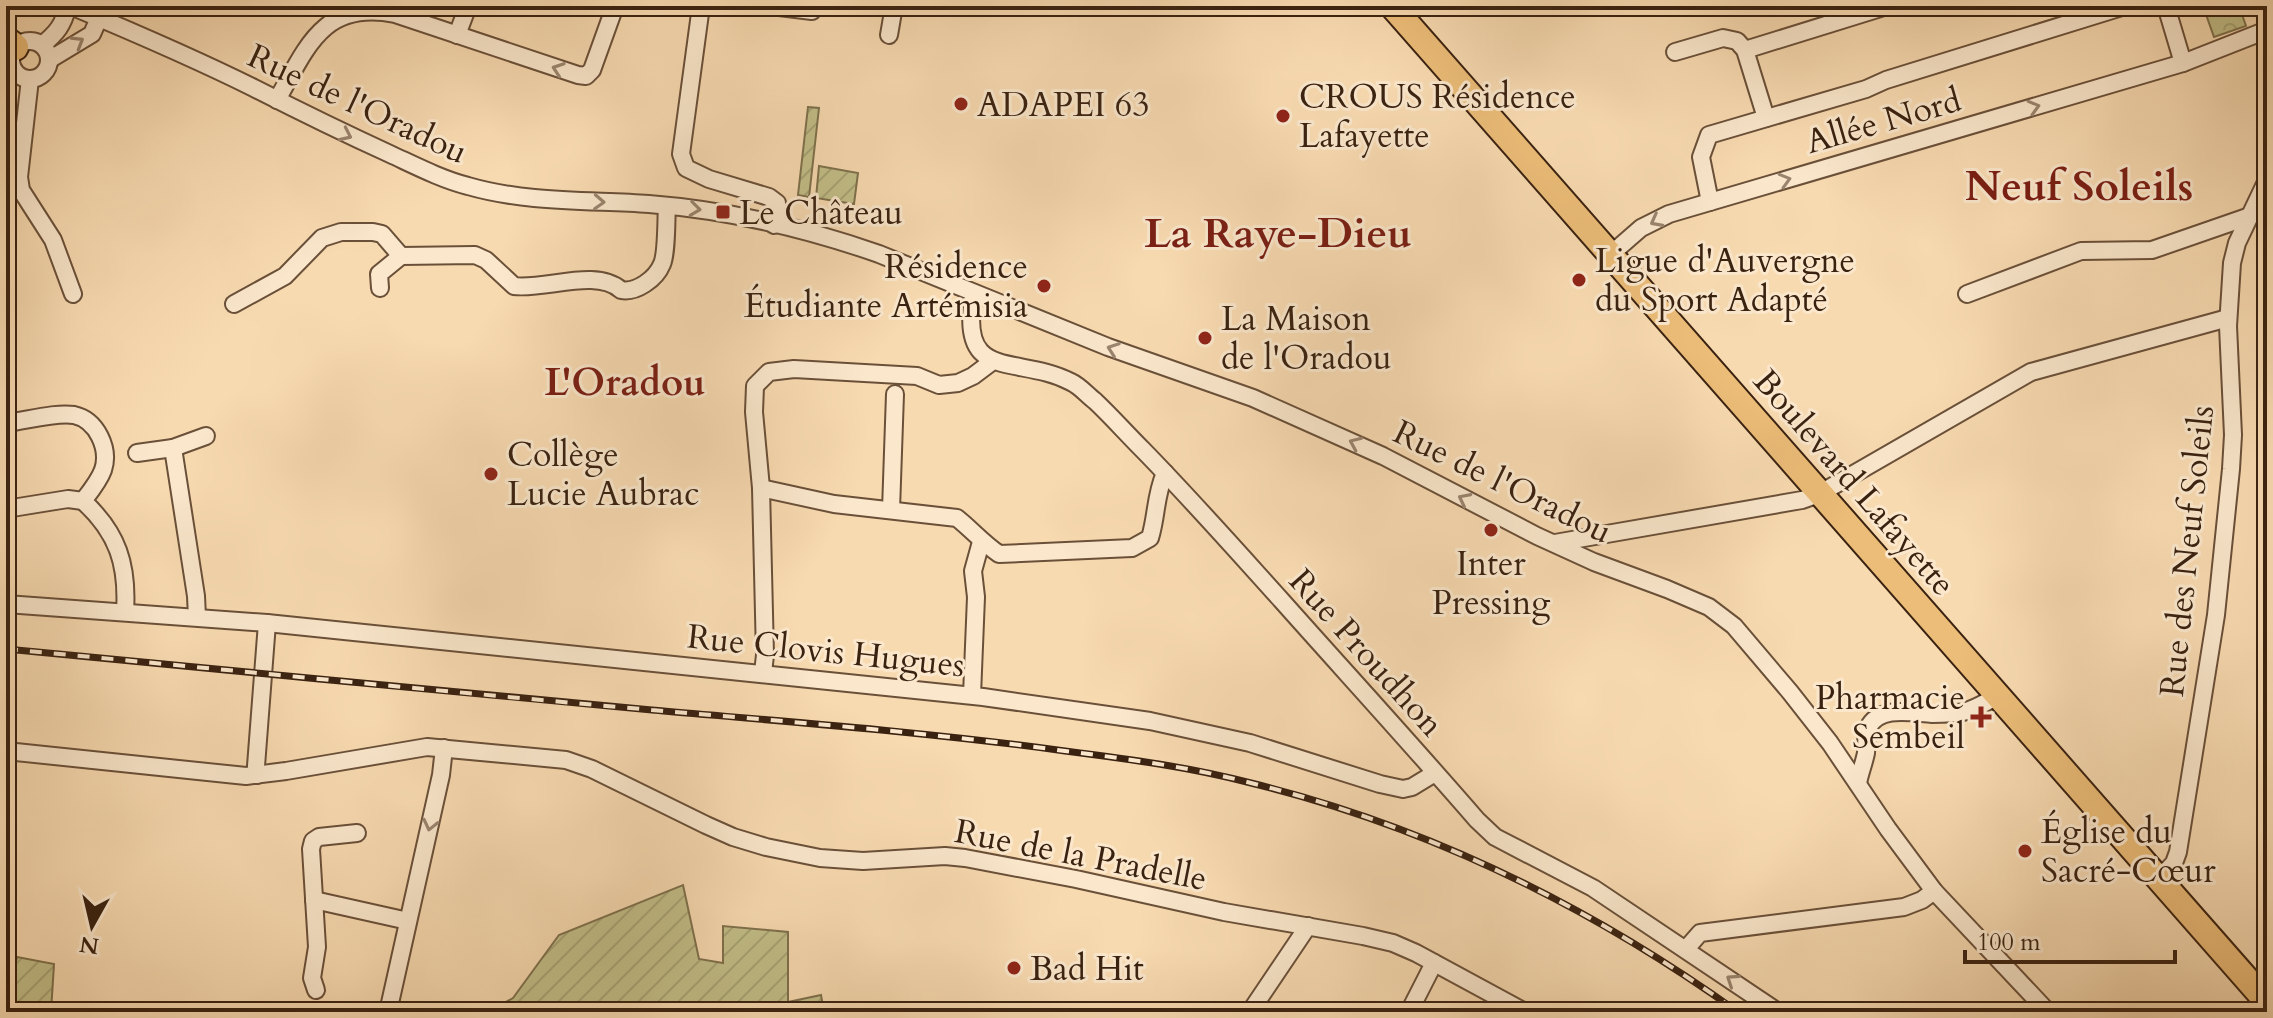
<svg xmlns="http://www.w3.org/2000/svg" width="2273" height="1018" viewBox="0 0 2273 1018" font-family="Cardo,serif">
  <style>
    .park { fill: url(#park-crowns); stroke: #7e704c; stroke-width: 2 }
    .garden { fill: url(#garden-furrows); stroke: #7e704c; stroke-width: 2 }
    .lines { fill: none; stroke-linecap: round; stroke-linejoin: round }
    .minor-casing { stroke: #6a5039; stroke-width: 20 }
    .primary-casing { stroke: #3a2211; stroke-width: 28 }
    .trunk-casing { stroke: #3a2211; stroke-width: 30 }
    .minor { stroke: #fae7cc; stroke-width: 16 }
    .primary { stroke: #ecbd78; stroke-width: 24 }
    .trunk { stroke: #ecbd78; stroke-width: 26 }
    .rail-casing { stroke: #3a2211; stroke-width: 7 }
    .rail { stroke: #fae7cc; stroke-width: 4; stroke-dasharray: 12; stroke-linecap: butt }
    .oneway { stroke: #9a846e }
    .poi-dot { fill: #8f2418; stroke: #fae7cc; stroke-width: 3 }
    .labels { text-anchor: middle; stroke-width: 6; stroke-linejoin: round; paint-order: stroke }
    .poi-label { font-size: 34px; fill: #3a2211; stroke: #fae7cc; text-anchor: start }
    .street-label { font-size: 34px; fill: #3a2211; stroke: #fae7cc }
    .quarter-label { font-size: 38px; font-weight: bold; fill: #7a1f14; stroke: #fae7cc }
    .district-label { font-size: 42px; font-weight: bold; fill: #7a1f14; stroke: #fae7cc }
  </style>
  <defs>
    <pattern id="park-crowns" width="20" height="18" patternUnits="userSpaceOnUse" patternTransform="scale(2)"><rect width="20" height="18" fill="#c2be88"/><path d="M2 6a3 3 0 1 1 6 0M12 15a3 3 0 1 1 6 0" fill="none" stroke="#a7a374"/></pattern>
    <pattern id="garden-furrows" width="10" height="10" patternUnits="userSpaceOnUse" patternTransform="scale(2)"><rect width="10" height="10" fill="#c2be88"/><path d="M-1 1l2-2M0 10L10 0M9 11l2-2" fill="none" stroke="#a7a374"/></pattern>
  </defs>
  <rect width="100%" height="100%" fill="#f8dab1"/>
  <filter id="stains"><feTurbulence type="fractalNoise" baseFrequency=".0025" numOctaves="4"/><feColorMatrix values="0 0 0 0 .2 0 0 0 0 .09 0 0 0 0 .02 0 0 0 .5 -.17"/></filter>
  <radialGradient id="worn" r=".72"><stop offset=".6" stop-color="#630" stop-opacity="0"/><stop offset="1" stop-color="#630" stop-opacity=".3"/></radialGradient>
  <!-- park -->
  <path class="park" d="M 2203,6 L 2239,6 L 2246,26 L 2214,37 Z"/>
  <!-- garden -->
  <g class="garden">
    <path d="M 808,107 L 819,108 L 809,197 L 798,195 Z"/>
    <path d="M 819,166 L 858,173 L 854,204 L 816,198 Z"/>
    <path d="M 683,885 L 699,959 L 723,963 L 723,926 L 788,932 L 788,1002 L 821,995 L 824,1012 L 488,1012 L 513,998 L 559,935 Z"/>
    <path d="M 17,957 L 54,964 L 51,1012 L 6,1012 L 6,996 Z"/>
  </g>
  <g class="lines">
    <!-- minor casing -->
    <g class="minor-casing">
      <g id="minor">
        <path d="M 71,6 C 133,32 194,58 254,88 C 299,111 344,133 390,154 C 416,166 441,179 468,186 C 527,203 588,200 649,204 C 726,210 805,228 879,254 L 1108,347 L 1253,398 L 1383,456 L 1537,536 L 1594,562 L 1667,589 L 1709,607 L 1734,626 L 1790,692 L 1830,743 L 1888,829 L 1934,891 L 2048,1012"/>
        <path d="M 701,6 L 681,154 L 686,168 L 709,179 L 769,197 L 777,203 L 777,213 L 774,225"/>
        <path d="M 771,6 L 812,11"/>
        <path d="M 2166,6 L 2183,63"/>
        <path d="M 457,35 L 468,6"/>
        <path d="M 889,35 L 894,6"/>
        <circle cx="30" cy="60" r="19"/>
        <path d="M 42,45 C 57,33 63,25 68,6"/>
        <path d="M 1745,50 L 1887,6"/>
        <path d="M 1675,52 L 1723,38 L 1737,41 L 1745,50 L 1766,118"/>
        <path d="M 49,60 L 92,34 L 99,18"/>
        <path d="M 30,79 L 19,177 L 21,190 L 53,240 L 73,294"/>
        <path d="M 277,100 C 307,47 323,0 395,14 L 578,75 L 586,76 L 592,70 L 615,6"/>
        <path d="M 1710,202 L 1701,157 L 1709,135 L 1866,89 L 1886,80 L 2125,6"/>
        <path d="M 1610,255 L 1641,228 L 1669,214 L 2183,63 L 2267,30"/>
        <path d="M 380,288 L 379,274 L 401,256"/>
        <path d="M 974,293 C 957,384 1017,354 1071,382 C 1080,386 1087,395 1095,401 C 1111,416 1126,433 1142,449 C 1190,498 1236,550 1282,601 C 1347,674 1413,746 1477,820 L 1495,837 L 1593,888 L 1778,1012"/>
        <path d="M 1967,294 L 2081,251 L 2152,250 L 2250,216"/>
        <path d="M 234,304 L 285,276 L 322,238 L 341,232 L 373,232 L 382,234 L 401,256 L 475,255 L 486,260 L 514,286 C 546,290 596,268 621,290 C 636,293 656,279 662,264 C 667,253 666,219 667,206"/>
        <path d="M 6,423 C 25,421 55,412 74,415 C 97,420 110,449 103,470 C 99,481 90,492 83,501 C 118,533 128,565 125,612"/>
        <path d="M 173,448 L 196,596 L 197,617"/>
        <path d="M 137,453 L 173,448 L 206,436"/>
        <path d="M 761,488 L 834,504 L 957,518 C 972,530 983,543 999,554 L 1132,548 L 1150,538 C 1157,515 1155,496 1165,473"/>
        <path d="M 6,509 L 68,499 L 83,501"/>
        <path d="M 891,510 L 895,394"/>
        <path d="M 1555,543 L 1802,500 L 1819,494 L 2031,372 L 2228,318"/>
        <path d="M 6,604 L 267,623 L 983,697 L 1150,721 L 1250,743 L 1380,784 L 1403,789 L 1412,787 L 1435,773"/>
        <path d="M 763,673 L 765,655 L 761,488 L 754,412 L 755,386 L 769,372 L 794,369 L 917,376 L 939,385 L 958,383 L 973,376 L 993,361"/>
        <path d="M 972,695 L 976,597 L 973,571 L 981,542"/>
        <path d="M 6,751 L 246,776 L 286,771 L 427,747 L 566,760 L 592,769 L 706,825 L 733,837 L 766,847 L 820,858 L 863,861 L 945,856 L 965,858 L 1076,879 L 1224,912 L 1363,936 L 1393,943 L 1416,953 L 1525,1012"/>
        <path d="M 257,775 L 256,766 L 267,623"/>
        <path d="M 1858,783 C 1860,773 1864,763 1866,753 C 1867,744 1865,736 1868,728 C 1879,705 1912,713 1932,714 C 1942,714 1953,714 1963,712 C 1976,709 1986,702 1997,696"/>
        <path d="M 2158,880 L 2174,863 L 2178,852 L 2216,615 L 2231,469 L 2233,435 L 2228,326 L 2232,263 L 2237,243 L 2267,180"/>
        <path d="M 314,900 L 408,921"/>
        <path d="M 1686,949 L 1700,933 L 1904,907 L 1922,900 L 1934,891"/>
        <path d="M 316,990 L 312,978 L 317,947 L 311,849 L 313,841 L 319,837 L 357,833"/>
        <path d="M 388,1012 L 441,775 L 444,748"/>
        <path d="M 1250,1012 L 1308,926"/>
        <path d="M 1409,1012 L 1434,963"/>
      </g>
    </g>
    <!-- primary casing -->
    <g class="primary-casing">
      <path id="primary" d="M 1392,6 L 2267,1002"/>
    </g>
    <!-- trunk casing -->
    <g class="trunk-casing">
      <path id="trunk" d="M 6,40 L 15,47"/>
    </g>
    <!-- minor -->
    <use href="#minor" class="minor"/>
    <!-- primary -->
    <use href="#primary" class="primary"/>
    <!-- trunk -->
    <use href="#trunk" class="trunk"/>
    <!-- rail casing -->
    <g class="rail-casing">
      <path id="rail" d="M 6,649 C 221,669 437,691 652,710 C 790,722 928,732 1065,751 C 1128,759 1190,767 1251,783 C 1427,826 1591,907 1738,1012"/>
    </g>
    <!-- rail -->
    <use href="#rail" class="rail"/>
  </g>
  <!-- one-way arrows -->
  <defs><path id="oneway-chevron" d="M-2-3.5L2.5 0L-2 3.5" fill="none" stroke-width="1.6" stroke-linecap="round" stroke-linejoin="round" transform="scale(2)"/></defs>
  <g class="oneway">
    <use href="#oneway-chevron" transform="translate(78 42) rotate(-31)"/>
    <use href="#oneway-chevron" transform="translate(558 69) rotate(-161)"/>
    <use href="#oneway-chevron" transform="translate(2034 107) rotate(-16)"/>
    <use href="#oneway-chevron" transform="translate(346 135) rotate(25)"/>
    <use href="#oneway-chevron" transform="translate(1785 180) rotate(-16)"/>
    <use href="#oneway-chevron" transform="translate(599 202) rotate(3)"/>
    <use href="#oneway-chevron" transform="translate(695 209) rotate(7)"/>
    <use href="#oneway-chevron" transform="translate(1656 221) rotate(152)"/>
    <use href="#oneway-chevron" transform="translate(1113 349) rotate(-160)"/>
    <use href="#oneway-chevron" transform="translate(1355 443) rotate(-156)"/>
    <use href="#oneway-chevron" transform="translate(1464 499) rotate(-153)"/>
    <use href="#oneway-chevron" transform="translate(430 825) rotate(103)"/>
    <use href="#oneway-chevron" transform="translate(1732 980) rotate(-146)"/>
  </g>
  <!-- markers -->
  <g class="poi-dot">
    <circle cx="961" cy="104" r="8"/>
    <circle cx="1283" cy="116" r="8"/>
    <rect x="715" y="204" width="16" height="16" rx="4"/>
    <circle cx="1579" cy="280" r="8"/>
    <circle cx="1044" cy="286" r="8"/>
    <circle cx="1205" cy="338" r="8"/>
    <circle cx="491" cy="474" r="8"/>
    <circle cx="1491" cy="530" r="8"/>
    <path d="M1977 705h8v8h8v8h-8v8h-8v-8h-8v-8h8z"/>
    <circle cx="2025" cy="851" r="8"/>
    <circle cx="1014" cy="968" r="8"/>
  </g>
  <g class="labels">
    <!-- poi labels -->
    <g class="poi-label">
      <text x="1299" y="108">CROUS Résidence<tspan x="1299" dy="39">Lafayette</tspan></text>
      <text x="977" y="116">ADAPEI 63</text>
      <text x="739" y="224">Le Château</text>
      <text x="1595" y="272">Ligue d'Auvergne<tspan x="1595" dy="39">du Sport Adapté</tspan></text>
      <text x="1028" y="278" text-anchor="end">Résidence<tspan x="1028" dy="39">Étudiante Artémisia</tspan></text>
      <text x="1221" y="330">La Maison<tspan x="1221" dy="39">de l'Oradou</tspan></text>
      <text x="507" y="466">Collège<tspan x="507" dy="39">Lucie Aubrac</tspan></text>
      <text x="1491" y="575" text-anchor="middle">Inter<tspan x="1491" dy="39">Pressing</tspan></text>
      <text x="1965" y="709" text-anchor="end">Pharmacie<tspan x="1965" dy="39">Sembeil</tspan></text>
      <text x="2041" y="843">Église du<tspan x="2041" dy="39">Sacré-Cœur</tspan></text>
      <text x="1030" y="980">Bad Hit</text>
    </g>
    <!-- street labels -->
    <g class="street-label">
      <text transform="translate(358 103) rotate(25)" y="12">Rue de l'Oradou</text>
      <text transform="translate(1883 120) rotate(-16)" y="12">Allée Nord</text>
      <text transform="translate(1503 481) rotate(26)" y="12">Rue de l'Oradou</text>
      <text transform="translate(1855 482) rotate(49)" y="12">Boulevard Lafayette</text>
      <text transform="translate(2186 551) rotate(-84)" y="12">Rue des Neuf Soleils</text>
      <text transform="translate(826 650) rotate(6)" y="12">Rue Clovis Hugues</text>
      <text transform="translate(1367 652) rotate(48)" y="12">Rue Proudhon</text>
      <text transform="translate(1081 854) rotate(11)" y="12">Rue de la Pradelle</text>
    </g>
    <!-- quarter labels -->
    <g class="quarter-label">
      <text x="625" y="395">L'Oradou</text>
    </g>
    <!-- district labels -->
    <g class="district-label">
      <text x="2079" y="200">Neuf Soleils</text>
      <text x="1278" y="247">La Raye-Dieu</text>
    </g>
  </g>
  <!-- margin -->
  <rect width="2273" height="1018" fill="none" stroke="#f8dab1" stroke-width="32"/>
  <rect x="8" y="8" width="2257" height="1002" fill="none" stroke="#3a2211" stroke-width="4"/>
  <rect x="16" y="16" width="2241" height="986" fill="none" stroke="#3a2211" stroke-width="2"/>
  <!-- north arrow -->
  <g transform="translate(92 926) rotate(188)" stroke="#fae7cc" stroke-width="6" paint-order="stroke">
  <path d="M0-6L14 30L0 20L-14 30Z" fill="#3a2211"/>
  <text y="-12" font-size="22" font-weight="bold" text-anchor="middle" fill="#3a2211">N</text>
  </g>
  <!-- scale -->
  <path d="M1965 950v12h210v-12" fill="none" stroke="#3a2211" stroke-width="4"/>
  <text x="1977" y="950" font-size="24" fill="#3a2211" stroke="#fae7cc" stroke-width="6" paint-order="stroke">100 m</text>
  <rect width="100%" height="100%" filter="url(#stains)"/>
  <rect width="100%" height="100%" fill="url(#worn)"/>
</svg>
